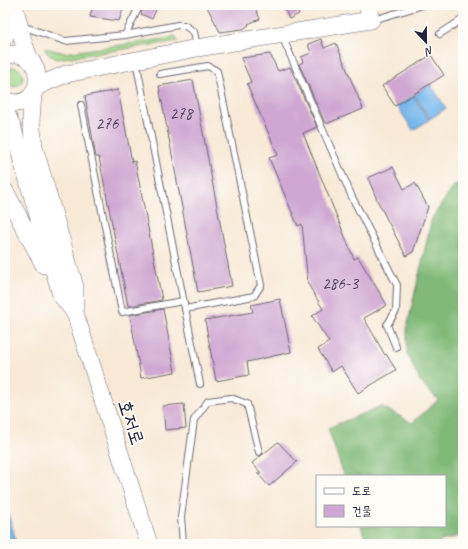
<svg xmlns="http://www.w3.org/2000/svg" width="468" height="549" viewBox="0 0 468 549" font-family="Caveat,'Poor Story',sans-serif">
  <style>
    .green { fill: #a0d98b; stroke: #617e63 }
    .forest { fill: #80b977; stroke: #516e59 }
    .water { fill: #78b8ec; stroke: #4d6d94 }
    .building { fill: #cfa7d2 }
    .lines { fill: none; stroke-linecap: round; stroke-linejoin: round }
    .lane-casing { stroke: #6d6872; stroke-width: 8 }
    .secondary-casing { stroke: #6d6872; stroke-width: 18 }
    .lane { stroke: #fff; stroke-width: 6 }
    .secondary { stroke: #fff; stroke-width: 17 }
    .labels { text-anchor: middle; stroke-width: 3.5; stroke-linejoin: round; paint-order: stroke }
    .number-label { font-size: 17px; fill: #4d4361 }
    .street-label { font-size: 19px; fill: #22223b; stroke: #fdfcf7 }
  </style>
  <rect width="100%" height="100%" fill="#fdfcf7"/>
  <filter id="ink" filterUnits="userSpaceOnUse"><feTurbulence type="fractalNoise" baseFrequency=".025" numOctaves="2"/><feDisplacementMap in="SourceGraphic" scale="8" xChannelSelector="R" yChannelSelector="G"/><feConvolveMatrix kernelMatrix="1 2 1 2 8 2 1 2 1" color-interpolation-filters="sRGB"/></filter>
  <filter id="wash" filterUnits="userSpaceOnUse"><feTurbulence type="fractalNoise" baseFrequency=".012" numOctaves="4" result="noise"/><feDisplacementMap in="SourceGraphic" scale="16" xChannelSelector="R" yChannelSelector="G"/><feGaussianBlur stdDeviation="0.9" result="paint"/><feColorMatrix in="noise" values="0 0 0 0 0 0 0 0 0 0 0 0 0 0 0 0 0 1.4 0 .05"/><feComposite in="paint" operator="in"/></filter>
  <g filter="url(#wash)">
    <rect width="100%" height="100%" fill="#f8e9d7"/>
    <!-- green -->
    <g class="green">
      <path d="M 175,36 L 178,41 L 56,59 L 46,52 L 45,48 L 65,53 L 164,39 Z"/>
      <circle cx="13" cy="77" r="10"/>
    </g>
    <!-- forest -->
    <path class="forest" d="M 463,180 L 463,535 L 430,544 L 368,544 L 361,526 L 445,526 L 445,476 L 344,476 L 328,428 L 381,406 L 412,423 L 438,400 L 420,381 L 407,353 L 407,327 L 432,218 L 453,187 Z"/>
    <!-- water -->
    <g class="water">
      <path d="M 430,84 L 446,108 L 430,119 L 414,95 Z"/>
      <path d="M 413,96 L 429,120 L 413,130 L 397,106 Z"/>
      <path d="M 5,503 L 17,544 L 5,544 Z"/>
    </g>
    <g id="blocks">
      <!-- building -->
      <g class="building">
        <path d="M 93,5 L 135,5 L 132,10 L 124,6 L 119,21 L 90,17 Z"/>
        <path d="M 144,5 L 158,5 L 152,19 L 141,14 Z"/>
        <path d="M 206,5 L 254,5 L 260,19 L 248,24 L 249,25 L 243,29 L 220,32 Z"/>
        <path d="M 283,5 L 295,5 L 299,14 L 289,19 Z"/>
        <path d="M 321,39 L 324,48 L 336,43 L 363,109 L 328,123 L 325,123 L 299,64 L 303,62 L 301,57 L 311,53 L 308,44 Z"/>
        <path d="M 270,54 L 278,71 L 290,67 L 317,127 L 303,133 L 354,259 L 358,257 L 387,305 L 364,318 L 385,355 L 386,354 L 396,370 L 358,393 L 341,366 L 332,372 L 318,349 L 329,342 L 312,316 L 323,309 L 308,284 L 302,224 L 298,226 L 269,158 L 278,155 L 247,84 L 251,82 L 241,58 Z"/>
        <path d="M 431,55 L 444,75 L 395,106 L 382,86 Z"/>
        <path d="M 193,80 L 232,286 L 198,292 L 159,86 Z"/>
        <path d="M 118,90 L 132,162 L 135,161 L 162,300 L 128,306 L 99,157 L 96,157 L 85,96 Z"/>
        <path d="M 393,167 L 404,189 L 415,183 L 428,207 L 413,252 L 406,256 L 378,202 L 368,178 Z"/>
        <path d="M 280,299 L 291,352 L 247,362 L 249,375 L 216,381 L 205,320 L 253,312 L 251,305 Z"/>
        <path d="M 163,309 L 175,372 L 141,378 L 130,315 Z"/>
        <path d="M 184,404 L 186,428 L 165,430 L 163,406 Z"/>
        <path d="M 278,442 L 297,462 L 269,486 L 257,473 L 261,473 L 252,463 Z"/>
      </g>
    </g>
  </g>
  <g filter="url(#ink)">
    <use href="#blocks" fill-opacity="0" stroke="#6d6872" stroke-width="1"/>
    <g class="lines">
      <!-- lane casing -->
      <g class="lane-casing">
        <g id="lane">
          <path d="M 373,20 L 423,5"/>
          <path d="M 22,26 L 65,41 L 125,35 L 178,25 L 184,25 L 194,32 L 197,47"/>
          <path d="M 440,34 L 463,19"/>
          <path d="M 125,35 L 140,5"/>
          <path d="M 282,36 L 352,197 L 397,285 L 396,311 L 387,325 L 396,347"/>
          <path d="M 136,61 L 200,384"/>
          <path d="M 160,74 L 208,66 L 217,71 L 261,285 L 254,296 L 185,309"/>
          <path d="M 81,105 L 122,312 L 183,301"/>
          <path d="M 183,544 L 181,517 L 194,420 L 208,401 L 231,398 L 247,404 L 259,452"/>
        </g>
      </g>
      <!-- secondary casing -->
      <g class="secondary-casing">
        <g id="secondary">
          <path d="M 14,5 L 24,44 L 30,60"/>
          <path d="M 5,37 L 13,5"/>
          <path d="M 5,56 C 47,41 49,115 5,101"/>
          <path d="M 38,86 L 66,74 L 197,48 L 371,20 L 367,5"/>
          <path d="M 33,94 L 31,120 L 34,147 L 75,287 L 75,313 L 149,544"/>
          <path d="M 5,110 L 13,129 L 61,295 L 75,313"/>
          <path d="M 5,191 L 44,265"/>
        </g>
      </g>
      <!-- lane -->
      <use href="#lane" class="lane"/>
      <!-- secondary -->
      <use href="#secondary" class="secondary"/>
    </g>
  </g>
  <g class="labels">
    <!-- number labels -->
    <g class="number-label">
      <text x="181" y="119">278</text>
      <text x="107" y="129">276</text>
      <text x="340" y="289">286-3</text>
    </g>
    <!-- street labels -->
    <g class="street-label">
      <text transform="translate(132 422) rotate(72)" y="7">호저로</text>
    </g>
  </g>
  <!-- margin -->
  <rect width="468" height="549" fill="none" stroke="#fdfcf7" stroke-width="20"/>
  <!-- legend -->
  <rect x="316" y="475" width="130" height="52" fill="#fdfcf7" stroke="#a5a5ac"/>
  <rect x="324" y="488" width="20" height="6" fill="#ffffff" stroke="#a5a5ac"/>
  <text x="352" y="495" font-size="12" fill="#22223b">도로</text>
  <rect x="324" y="505" width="20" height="12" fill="#cfa7d2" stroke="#a5a5ac"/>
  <text x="352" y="515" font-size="12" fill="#22223b">건물</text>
  <!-- north arrow -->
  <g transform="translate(426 42) rotate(158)" stroke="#fdfcf7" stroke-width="3" paint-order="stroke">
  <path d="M0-3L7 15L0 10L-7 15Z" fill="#22223b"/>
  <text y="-6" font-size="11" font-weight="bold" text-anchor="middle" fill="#22223b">N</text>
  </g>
</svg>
